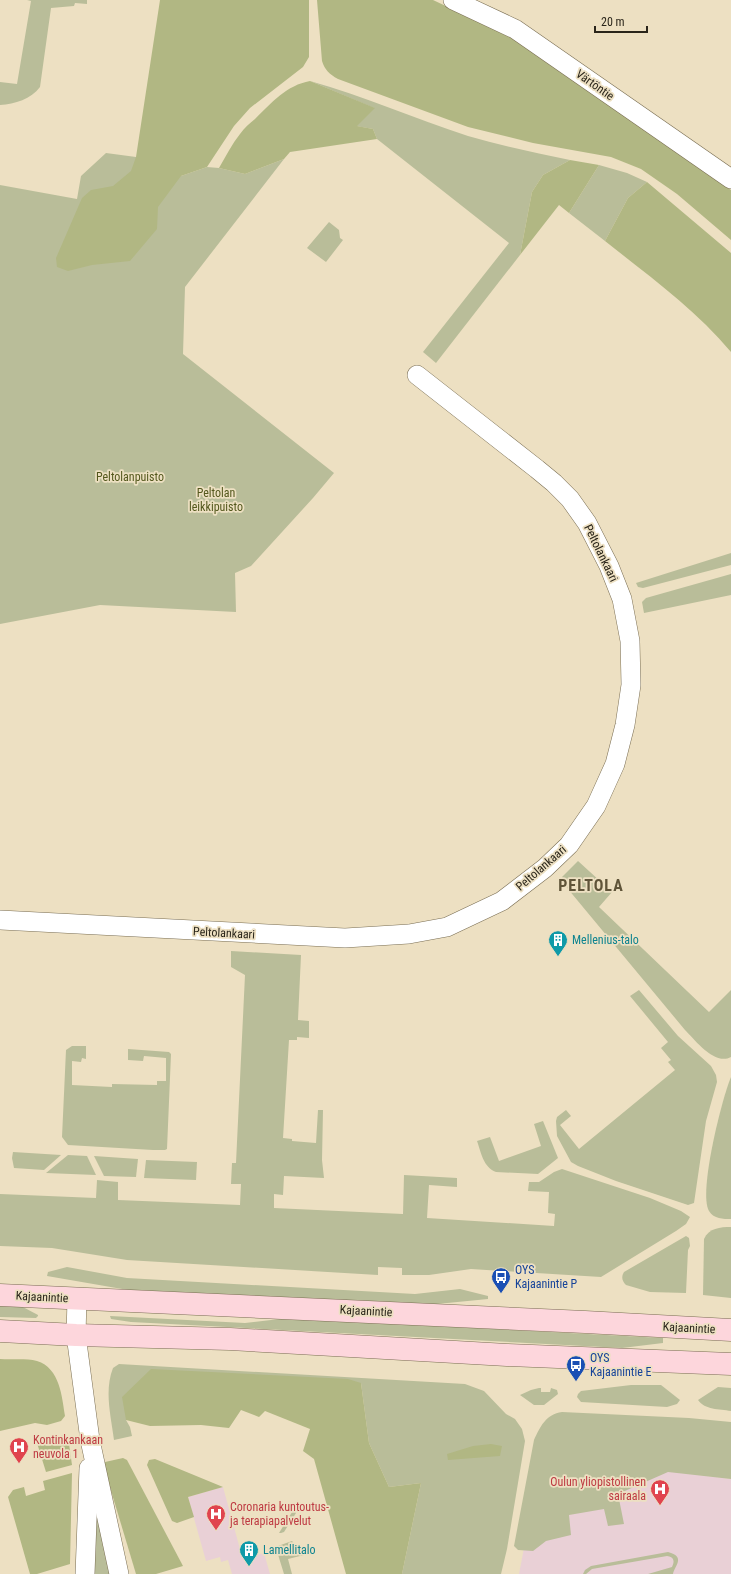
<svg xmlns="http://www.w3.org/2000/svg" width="731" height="1574" viewBox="0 0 731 1574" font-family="'Roboto Condensed',sans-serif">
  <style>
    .medical { fill: #e9d0d6 }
    .green { fill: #b9bd99 }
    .forest { fill: #b1b783 }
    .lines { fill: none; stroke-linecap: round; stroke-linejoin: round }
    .minor-casing { stroke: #7a6e53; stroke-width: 20 }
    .secondary-casing { stroke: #7a6e53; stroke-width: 23 }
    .minor { stroke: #fff; stroke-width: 19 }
    .secondary { stroke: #fdd6dc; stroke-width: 22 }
    .labels { text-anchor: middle; stroke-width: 3.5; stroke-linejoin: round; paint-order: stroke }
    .street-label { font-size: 12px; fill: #2a251a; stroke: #ede0c2 }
    .park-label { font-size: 12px; fill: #53571c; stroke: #ede0c2 }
    .culture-label { font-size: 12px; fill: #0d838f; stroke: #ede0c2; text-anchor: start }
    .transit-label { font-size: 12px; fill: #164399; stroke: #ede0c2; text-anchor: start }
    .health-label { font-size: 12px; fill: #be3a42; stroke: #ede0c2; text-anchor: start }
    .district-label { font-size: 16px; font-weight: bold; letter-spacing: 1px; fill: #5f5439; stroke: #ede0c2 }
  </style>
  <rect width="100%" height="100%" fill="#ede0c2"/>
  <!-- medical -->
  <g class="medical">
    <path d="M 668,1471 L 731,1479 L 731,1574 L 519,1574 L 527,1532 Z"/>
    <path d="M 223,1487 L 240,1549 L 246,1548 L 249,1557 L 264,1553 L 270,1574 L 232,1574 L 228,1560 L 221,1562 L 220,1557 L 206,1561 L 188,1497 Z"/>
  </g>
  <!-- green -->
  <g class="green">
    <path d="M 27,0 L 87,0 L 87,4 L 75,3 L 74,6 L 51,8 L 40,87 C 31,99 15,104 0,105 L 0,82 L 17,84 L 31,1 Z"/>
    <path d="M 310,81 C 364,96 415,119 468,136 C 502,146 536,153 570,160 L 543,175 L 532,192 L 520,255 L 436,363 L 423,352 L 509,243 L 377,139 L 373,129 L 356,126 L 374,108 Z"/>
    <path d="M 106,153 L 136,157 L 181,176 L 207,167 L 219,168 L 245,174 L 284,159 L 185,287 L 183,354 L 334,473 L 313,498 L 251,566 L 235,573 L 236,612 L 100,605 L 0,624 L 0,185 L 77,199 L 81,176 Z"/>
    <path d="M 599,165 L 627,173 L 647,182 L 628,198 L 605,241 L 569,213 Z"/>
    <path d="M 329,222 L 339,230 L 340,238 L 343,240 L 326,262 L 307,248 Z"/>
    <path d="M 731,553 L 731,565 L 643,588 L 638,587 L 636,583 Z"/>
    <path d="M 731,574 L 731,595 L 644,613 L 642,602 L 646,598 Z"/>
    <path d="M 578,861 L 612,892 L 599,907 L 709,1012 L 731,990 L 731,1057 C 715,1066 695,1040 685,1030 L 563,883 L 562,877 Z"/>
    <path d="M 231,951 L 301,955 L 298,1020 L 309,1021 L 309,1038 L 297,1037 L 297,1040 L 289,1040 L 283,1138 L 292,1139 L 292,1141 L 316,1143 L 318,1110 L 323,1110 L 322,1160 L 324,1178 L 284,1176 L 283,1195 L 274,1194 L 274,1208 L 403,1214 L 404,1175 L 457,1178 L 457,1187 L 429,1185 L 427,1218 L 554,1226 L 555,1214 L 548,1213 L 549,1192 L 528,1191 L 529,1182 L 539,1182 L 554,1172 L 562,1169 L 650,1198 L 681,1211 L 690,1217 L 686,1224 L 676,1231 L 601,1277 L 471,1269 L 429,1275 L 402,1275 L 402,1268 L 378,1267 L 378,1275 L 127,1260 L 52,1248 L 0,1246 L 0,1194 L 96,1198 L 97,1180 L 118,1182 L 118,1200 L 240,1205 L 241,1184 L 231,1184 L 232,1163 L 236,1163 L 245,975 L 231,967 Z"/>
    <path d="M 639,990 L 678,1036 L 711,1066 L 716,1075 L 717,1082 L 706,1121 L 694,1203 L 688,1205 L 616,1181 L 578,1166 L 571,1162 L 557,1136 L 556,1121 L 557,1117 L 566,1110 L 571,1116 L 560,1125 L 579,1149 L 675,1070 L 668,1062 L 671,1060 L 661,1048 L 668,1042 L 630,996 Z"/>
    <path d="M 72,1046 L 86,1046 L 86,1059 L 82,1058 L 81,1062 L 72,1061 L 72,1085 L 112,1087 L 112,1084 L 157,1085 L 157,1081 L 166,1081 L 166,1058 L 144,1056 L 143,1061 L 128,1060 L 128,1049 L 169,1052 L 171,1054 L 167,1149 L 165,1150 L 153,1150 L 68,1145 L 62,1137 L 66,1050 Z"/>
    <path d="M 731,1077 L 731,1219 C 723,1219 714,1219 709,1211 C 698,1193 722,1098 731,1077 Z"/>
    <path d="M 543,1121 L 558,1158 L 538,1174 L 496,1172 C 483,1167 481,1152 477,1141 L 490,1137 L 499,1161 L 541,1146 L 534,1124 Z"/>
    <path d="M 13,1152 L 61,1155 L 44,1170 L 14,1168 L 12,1158 Z"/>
    <path d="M 68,1155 L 87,1156 L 96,1175 L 46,1173 Z"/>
    <path d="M 94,1156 L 138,1159 L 136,1177 L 104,1176 Z"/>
    <path d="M 146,1160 L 197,1162 L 196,1180 L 144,1178 Z"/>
    <path d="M 731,1227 L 731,1298 L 703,1295 L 704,1239 C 709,1228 720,1227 731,1227 Z"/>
    <path d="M 686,1236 L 689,1238 L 690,1246 L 688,1250 L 686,1293 L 650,1292 L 626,1285 C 622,1281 621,1277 624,1272 Z"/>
    <path d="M 67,1267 L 127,1278 L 415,1294 L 460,1289 L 488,1296 L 488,1299 L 437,1304 L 417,1304 L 128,1290 L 47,1276 L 48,1272 Z"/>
    <path d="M 0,1304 L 21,1306 L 38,1315 L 38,1316 L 36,1318 L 0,1317 Z"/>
    <path d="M 110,1316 L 245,1323 L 288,1318 L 663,1338 L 663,1343 L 622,1348 L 131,1322 L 111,1319 Z"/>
    <path d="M 119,1364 L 465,1384 L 484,1391 L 506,1414 L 515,1419 L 522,1429 L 525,1441 L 507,1549 L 501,1574 L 402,1574 L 421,1483 L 389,1487 L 369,1443 L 361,1383 L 126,1420 L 130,1427 L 132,1436 L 114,1440 C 111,1416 104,1391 113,1368 Z"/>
    <path d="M 631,1385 L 661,1385 L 680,1400 L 677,1404 L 667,1407 L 581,1402 L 577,1397 L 578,1394 L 581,1391 Z"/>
    <path d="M 718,1387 L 731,1388 L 731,1411 C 719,1409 705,1410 698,1400 Z"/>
    <path d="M 539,1388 L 541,1388 L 541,1392 L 550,1392 L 551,1388 L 557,1390 L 558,1394 L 544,1405 L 534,1405 L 520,1395 L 531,1390 Z"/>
    <path d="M 562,1412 L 689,1418 L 731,1422 L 731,1479 L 668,1472 L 618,1494 L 624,1524 L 608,1526 L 604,1509 L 569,1515 L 571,1535 L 546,1541 L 533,1551 L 518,1550 L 514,1546 L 534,1440 C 540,1427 546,1414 562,1412 Z"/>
    <path d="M 90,1496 L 117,1574 L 89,1574 Z"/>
    <path d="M 294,1509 L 296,1513 L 284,1532 L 281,1533 L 279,1533 Z"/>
    <path d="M 292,1541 L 304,1555 L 288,1559 L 292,1574 L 284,1574 L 276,1548 L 278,1546 Z"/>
    <path d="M 668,1552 C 686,1557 675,1565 673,1574 L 648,1574 L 672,1567 C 675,1561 674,1557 667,1556 L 592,1569 L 586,1574 L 583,1574 L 585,1570 L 591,1566 Z"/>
  </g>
  <!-- forest -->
  <g class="forest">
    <path d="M 160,0 L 309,0 L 309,57 L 303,67 L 250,108 L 234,126 L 207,167 L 181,176 L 158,207 L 157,229 L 130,261 L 92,265 L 68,271 L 57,267 L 56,258 L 82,198 L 91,190 L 113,186 L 131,171 L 136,157 Z"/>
    <path d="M 317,0 L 433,0 L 501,32 L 522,44 L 731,190 L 731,240 L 677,194 L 641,169 L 611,157 L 533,143 L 468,127 L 338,79 C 329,74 325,70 322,61 Z"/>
    <path d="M 310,81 L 375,108 L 357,126 L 373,129 L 377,139 L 290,152 L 284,159 L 245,174 L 219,168 C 226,156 232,144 240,134 C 244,128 250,123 255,119 C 271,103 287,85 310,81 Z"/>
    <path d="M 570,160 L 599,165 L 569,213 L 559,205 L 520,255 L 532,192 L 543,175 Z"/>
    <path d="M 647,182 L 731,253 L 731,352 C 695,309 649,276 605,241 L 628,198 Z"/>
    <path d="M 0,1359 C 12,1360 26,1358 37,1361 C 60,1368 62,1397 65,1416 L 61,1421 L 47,1425 L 35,1423 L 0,1431 Z"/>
    <path d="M 151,1369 L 348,1379 L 361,1383 L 369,1443 L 389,1487 L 421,1483 L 402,1574 L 346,1574 L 314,1459 L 303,1451 L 310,1429 L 265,1411 L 259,1417 L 241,1410 L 229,1428 L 201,1425 L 150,1426 L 126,1420 L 122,1397 Z"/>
    <path d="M 64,1435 L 68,1437 L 72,1465 L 46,1472 L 37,1443 Z"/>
    <path d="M 491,1444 L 502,1446 L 500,1456 L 448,1460 L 447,1454 L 473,1446 Z"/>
    <path d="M 123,1458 L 127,1460 L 183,1566 L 156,1574 L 136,1574 L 103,1464 L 105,1462 Z"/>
    <path d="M 155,1459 L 223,1487 L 188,1497 L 194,1517 L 177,1523 L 172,1521 L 147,1465 L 149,1460 Z"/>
    <path d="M 72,1473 L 70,1564 L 37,1574 L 30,1574 L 8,1497 L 13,1490 L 24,1487 L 26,1496 L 45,1490 L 43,1481 Z"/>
  </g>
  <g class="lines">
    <!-- minor casing -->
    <g class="minor-casing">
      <g id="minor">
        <path d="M 453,0 L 515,29 L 731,179"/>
        <path d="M 0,920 L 345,938 L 409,934 L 447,927 L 502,901 L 545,868 L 569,845 L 596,806 L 615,764 L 625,725 L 631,685 L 630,641 L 622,599 L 609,566 L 587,523 L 570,499 L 554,483 L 537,469 L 417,375"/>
        <path d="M 77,1299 L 76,1335 L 90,1440 L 119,1574"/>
        <path d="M 85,1574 L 89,1468"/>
      </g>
    </g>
    <!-- secondary casing -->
    <g class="secondary-casing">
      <g id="secondary">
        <path d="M 0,1295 L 585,1322 L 731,1330"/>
        <path d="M 0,1331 L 76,1335 L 230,1339 L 507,1355 L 731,1364"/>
      </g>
    </g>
    <!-- minor -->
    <use href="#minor" class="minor"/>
    <!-- secondary -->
    <use href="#secondary" class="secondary"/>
  </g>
  <!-- icons -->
  <defs>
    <g id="building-pin" transform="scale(1)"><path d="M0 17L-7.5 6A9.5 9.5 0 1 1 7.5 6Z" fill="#0f9aa8" stroke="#ede0c2"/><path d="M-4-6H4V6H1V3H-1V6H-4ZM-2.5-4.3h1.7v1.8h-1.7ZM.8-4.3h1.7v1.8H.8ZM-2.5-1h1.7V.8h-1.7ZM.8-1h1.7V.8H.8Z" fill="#fff"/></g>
    <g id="bus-pin" transform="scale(1)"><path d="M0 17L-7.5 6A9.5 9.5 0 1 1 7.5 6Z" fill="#1a4fb4" stroke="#ede0c2"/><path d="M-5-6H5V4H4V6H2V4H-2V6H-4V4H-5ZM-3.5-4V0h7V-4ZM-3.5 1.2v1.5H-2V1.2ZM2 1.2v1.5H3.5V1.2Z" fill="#fff"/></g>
    <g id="hospital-pin" transform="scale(1)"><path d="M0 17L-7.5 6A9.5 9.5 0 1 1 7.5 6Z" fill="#e0444e" stroke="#ede0c2"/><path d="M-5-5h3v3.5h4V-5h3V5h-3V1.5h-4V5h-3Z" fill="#fff"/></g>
  </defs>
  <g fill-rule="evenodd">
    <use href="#building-pin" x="558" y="940"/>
    <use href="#bus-pin" x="501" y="1277"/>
    <use href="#bus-pin" x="576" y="1365"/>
    <use href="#hospital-pin" x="19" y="1447"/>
    <use href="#hospital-pin" x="660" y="1489"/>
    <use href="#hospital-pin" x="216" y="1514"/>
    <use href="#building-pin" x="249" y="1550"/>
  </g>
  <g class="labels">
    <!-- street labels -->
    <g class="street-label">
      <text transform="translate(595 85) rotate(35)" y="4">Värtöntie</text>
      <text transform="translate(601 553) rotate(64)" y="4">Peltolankaari</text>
      <text transform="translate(541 868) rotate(-41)" y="4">Peltolankaari</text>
      <text transform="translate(224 933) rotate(3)" y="4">Peltolankaari</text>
      <text transform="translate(42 1297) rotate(3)" y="4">Kajaanintie</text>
      <text transform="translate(366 1311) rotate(3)" y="4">Kajaanintie</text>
      <text transform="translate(689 1328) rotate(3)" y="4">Kajaanintie</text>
    </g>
    <!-- park labels -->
    <g class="park-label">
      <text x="130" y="481">Peltolanpuisto</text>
      <text x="216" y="497">Peltolan<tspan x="216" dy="14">leikkipuisto</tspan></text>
    </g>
    <!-- culture labels -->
    <g class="culture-label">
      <text x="572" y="944">Mellenius-talo</text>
      <text x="263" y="1554">Lamellitalo</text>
    </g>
    <!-- transit labels -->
    <g class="transit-label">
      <text x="515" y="1274">OYS<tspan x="515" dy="14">Kajaanintie P</tspan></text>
      <text x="590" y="1362">OYS<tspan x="590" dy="14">Kajaanintie E</tspan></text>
    </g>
    <!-- health labels -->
    <g class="health-label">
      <text x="33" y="1444">Kontinkankaan<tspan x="33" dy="14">neuvola 1</tspan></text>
      <text x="646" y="1486" text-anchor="end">Oulun yliopistollinen<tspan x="646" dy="14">sairaala</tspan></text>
      <text x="230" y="1511">Coronaria kuntoutus-<tspan x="230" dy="14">ja terapiapalvelut</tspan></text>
    </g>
    <!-- district labels -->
    <g class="district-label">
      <text x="591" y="891">PELTOLA</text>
    </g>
  </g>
  <!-- scale -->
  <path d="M595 26v6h52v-6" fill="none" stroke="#2a251a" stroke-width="2"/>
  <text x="601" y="26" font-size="12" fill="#2a251a" stroke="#ede0c2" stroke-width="3" paint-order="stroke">20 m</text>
</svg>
